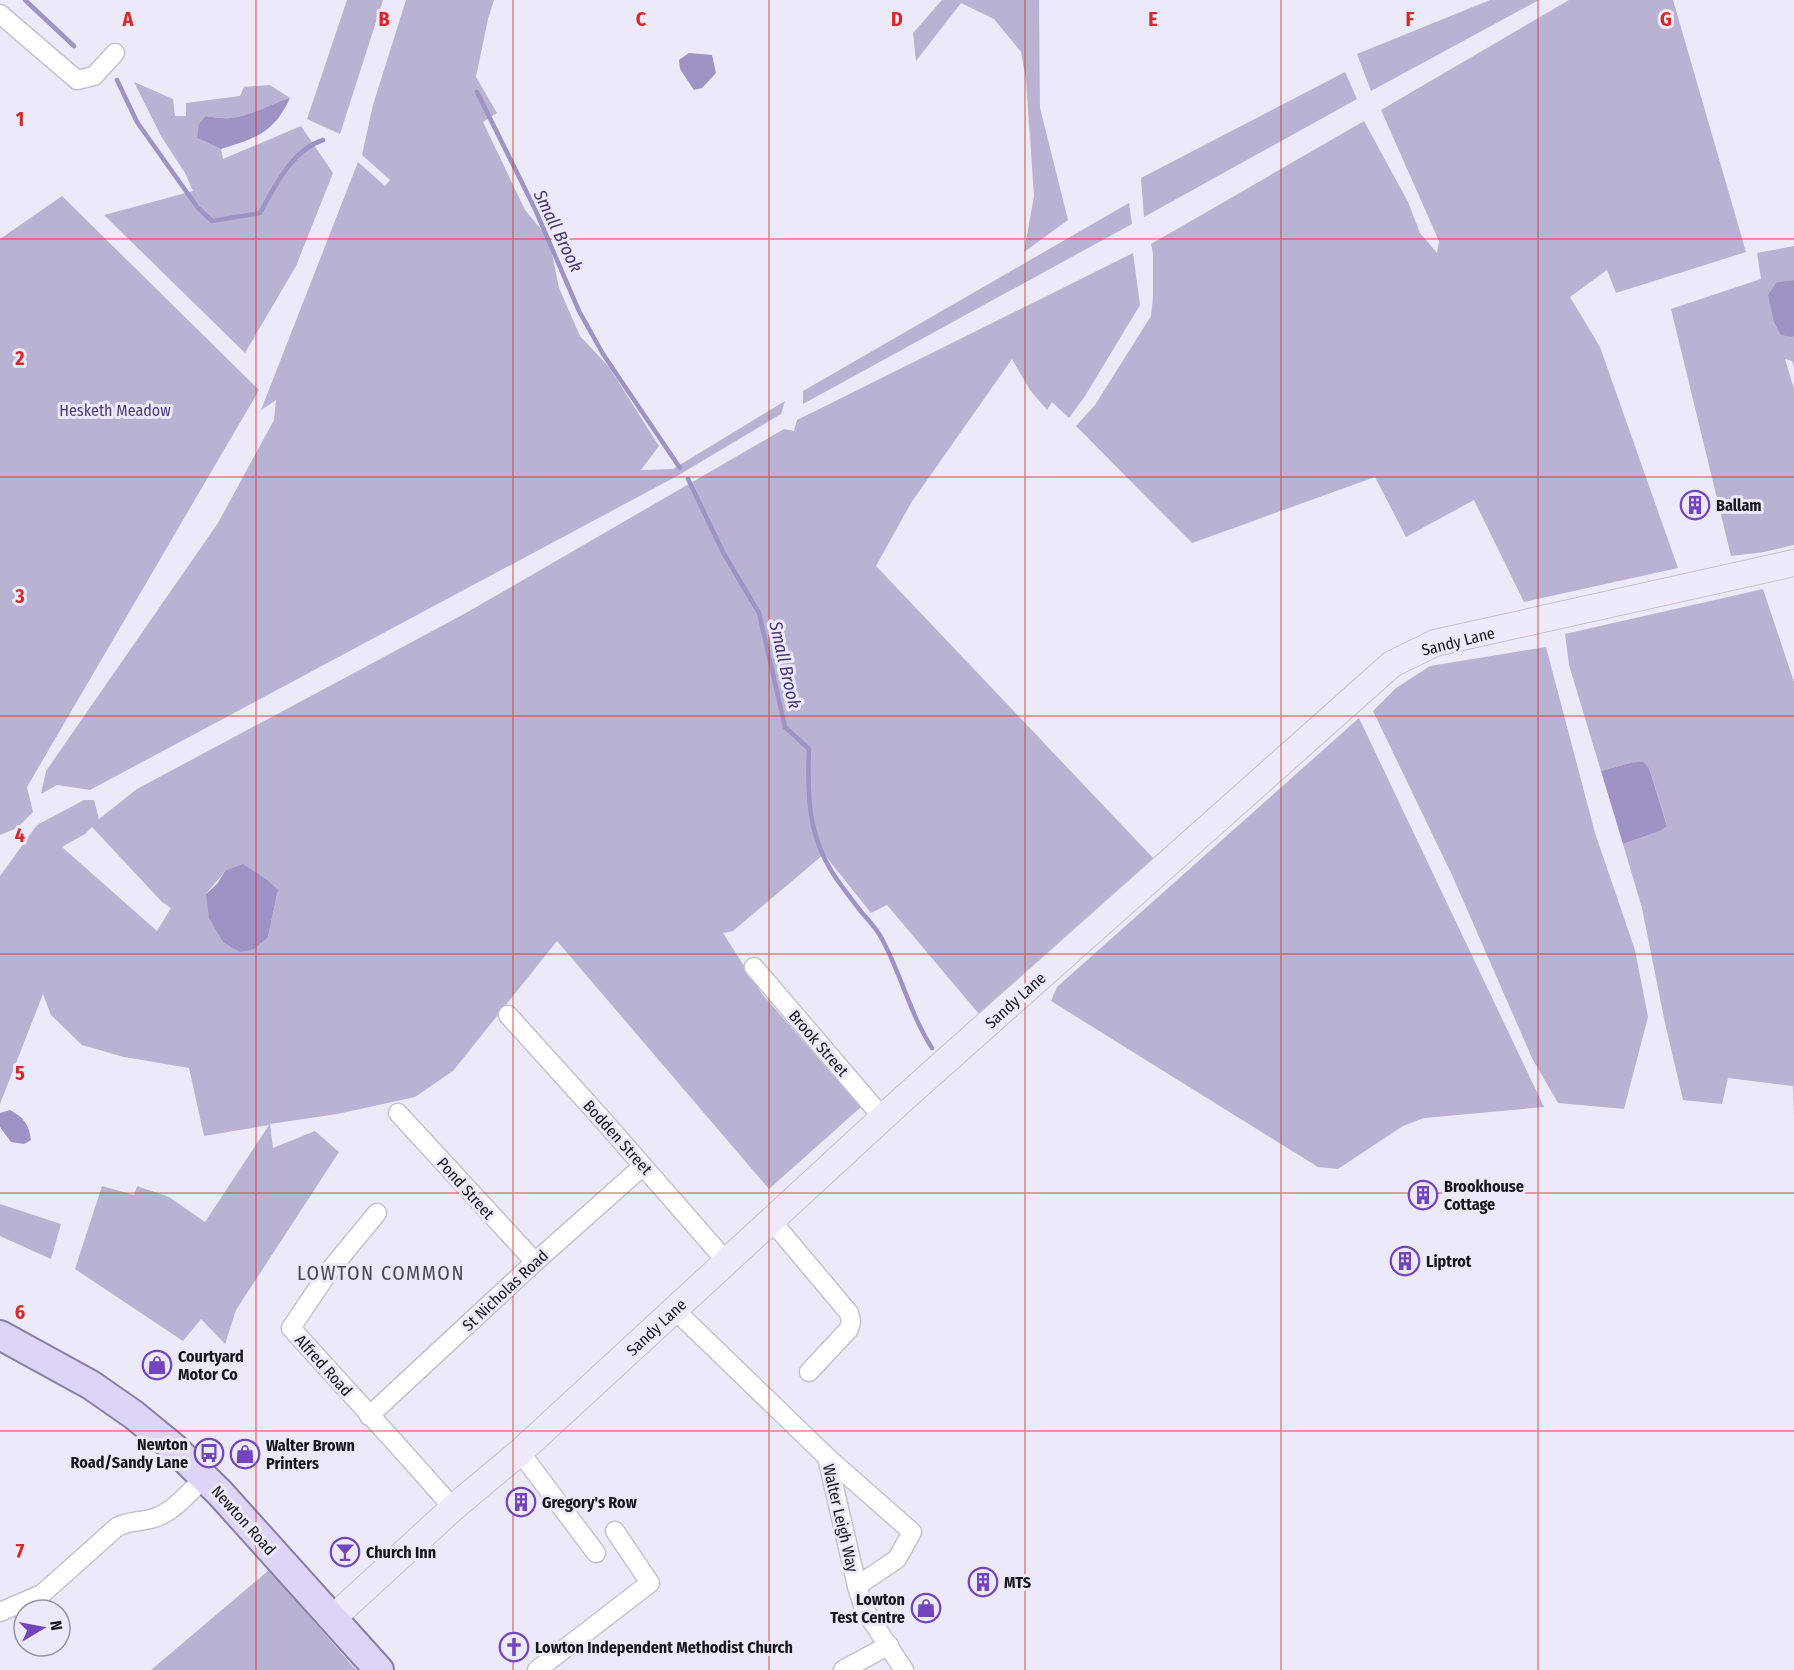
<svg xmlns="http://www.w3.org/2000/svg" width="1794" height="1670" viewBox="0 0 1794 1670" font-family="'Fira Sans Condensed',sans-serif">
  <style>
    .green { fill: #bab2d2; fill-rule: evenodd }
    .water { fill: #9f92c4 }
    .lines { fill: none; stroke-linecap: round; stroke-linejoin: round }
    .stream { stroke: #9f92c4; stroke-width: 4.5 }
    .street-casing { stroke: #c5c1cf; stroke-width: 21 }
    .secondary-casing { stroke: #c5c1cf; stroke-width: 28 }
    .primary-casing { stroke: #897fa5; stroke-width: 32 }
    .street { stroke: #fff; stroke-width: 18 }
    .secondary { stroke: #eeeafa; stroke-width: 26 }
    .primary { stroke: #ddd4f6; stroke-width: 28 }
    .grid { fill: none; stroke: #d62828; stroke-width: 1.5; stroke-opacity: 0.55 }
    .labels { text-anchor: middle; stroke-width: 6; stroke-linejoin: round; paint-order: stroke }
    .park-label { font-size: 16px; fill: #4f3b7a; stroke: #ece9f8 }
    .poi-label { font-size: 16px; font-weight: bold; fill: #16151a; stroke: #ece9f8; text-anchor: start }
    .street-label { font-size: 16px; fill: #16151a; stroke: #ece9f8 }
    .water-label { font-size: 18px; font-style: italic; fill: #4b3675; stroke: #ece9f8 }
    .quarter-label { font-size: 20px; letter-spacing: 1.5px; fill: #4b4854; stroke: #ece9f8 }
    .grid-label { font-size: 20px; text-anchor: middle; font-weight: bold; fill: #d62828; stroke: #ece9f8; stroke-width: 6; stroke-linejoin: round; paint-order: stroke }
  </style>
  <rect width="100%" height="100%" fill="#ece9f8"/>
  <!-- green -->
  <g class="green">
    <path d="M 347,0 L 383,0 L 340,134 L 307,119 Z"/>
    <path d="M 406,0 L 494,0 L 488,19 L 476,77 L 497,113 L 483,122 L 525,210 L 549,239 L 559,288 L 580,336 L 609,367 L 659,446 L 641,470 L 673,469 L 785,401 L 781,414 L 677,476 L 90,790 L 57,785 L 41,794 L 46,771 L 218,523 L 274,420 L 276,400 L 261,410 L 358,162 L 385,186 L 390,180 L 362,155 L 373,105 Z"/>
    <path d="M 942,0 L 1039,0 L 1040,108 L 1068,220 L 1024,252 L 1034,196 L 1026,80 L 1021,52 L 994,19 L 961,3 L 916,61 L 913,33 Z"/>
    <path d="M 1490,0 L 1539,0 L 1371,91 L 1357,54 Z"/>
    <path d="M 1569,0 L 1673,0 L 1746,252 L 1616,293 L 1607,270 L 1570,297 L 1600,347 L 1678,568 L 1524,602 L 1474,500 L 1406,537 L 1375,477 L 1192,543 L 1076,426 L 1095,405 L 1151,316 L 1153,297 L 1153,254 L 1151,244 L 1364,121 L 1408,202 L 1420,233 L 1437,253 L 1439,241 L 1381,110 Z"/>
    <path d="M 1345,72 L 1357,99 L 1144,217 L 1141,178 Z"/>
    <path d="M 134,82 L 173,99 L 175,116 L 186,116 L 186,103 L 240,96 L 244,87 L 270,85 L 290,98 C 270,104 251,116 230,118 C 223,119 214,117 206,116 L 197,138 L 221,149 L 223,159 L 301,126 L 333,173 L 296,266 L 245,353 L 104,215 L 193,191 L 185,173 L 161,136 Z"/>
    <path d="M 62,196 L 259,390 L 27,787 L 33,812 L 17,828 L 0,835 L 0,239 Z"/>
    <path d="M 1129,203 L 1132,224 L 803,404 L 803,391 Z"/>
    <path d="M 1794,246 L 1794,280 L 1777,282 L 1792,337 L 1794,336 L 1794,367 L 1792,361 L 1785,359 L 1794,389 L 1794,545 L 1764,552 L 1731,556 L 1671,309 L 1761,279 L 1757,253 Z"/>
    <path d="M 1133,253 L 1140,305 L 1085,396 L 1069,418 L 1052,402 L 1047,410 L 1030,390 L 1012,359 L 911,503 L 876,566 L 1156,861 L 979,1014 L 887,905 L 871,913 L 824,854 L 733,931 L 723,933 L 762,994 L 861,1107 L 769,1189 L 557,941 L 453,1071 L 415,1097 L 337,1114 L 270,1124 L 273,1148 L 315,1131 L 339,1152 L 236,1310 L 225,1344 L 201,1319 L 183,1341 L 75,1269 L 102,1186 L 134,1195 L 137,1186 L 169,1197 L 205,1222 L 269,1125 L 204,1136 L 189,1068 L 124,1057 L 82,1045 L 51,1015 L 43,994 L 0,1104 L 0,876 L 37,825 L 84,800 L 94,800 L 99,819 L 137,789 L 466,613 L 784,429 L 794,431 L 797,420 ZM 92,827 L 162,902 L 171,908 L 157,931 L 62,847 L 85,834 ZM 225,871 L 278,890 L 268,937 L 206,894 Z"/>
    <path d="M 1763,589 L 1794,682 L 1794,1116 L 1793,1086 L 1728,1078 L 1722,1104 L 1683,1100 L 1665,1023 L 1642,908 L 1623,844 L 1660,831 L 1667,825 L 1649,768 L 1630,763 L 1601,771 L 1569,665 L 1565,634 Z"/>
    <path d="M 1546,647 L 1595,833 L 1635,950 L 1648,1017 L 1624,1109 L 1558,1103 L 1532,1058 L 1452,875 L 1373,711 L 1396,688 L 1430,666 Z"/>
    <path d="M 1359,718 L 1544,1107 L 1424,1118 L 1403,1126 L 1338,1169 L 1318,1167 L 1051,1001 L 1057,987 Z"/>
    <path d="M 0,1204 L 61,1224 L 51,1259 L 0,1236 Z"/>
    <path d="M 269,1570 L 356,1670 L 151,1670 Z"/>
  </g>
  <!-- water -->
  <g class="water">
    <path d="M 689,53 L 712,55 L 716,73 L 702,88 L 694,90 L 680,69 L 679,60 Z"/>
    <path d="M 290,98 C 274,133 256,138 221,149 L 197,138 L 199,124 L 206,116 C 214,117 223,119 230,118 C 251,116 270,104 290,98 Z"/>
    <path d="M 1794,280 L 1794,336 L 1792,337 L 1781,335 L 1774,322 L 1768,295 L 1777,282 Z"/>
    <path d="M 1643,762 L 1649,768 L 1667,826 L 1660,831 L 1623,844 L 1601,771 L 1630,763 Z"/>
    <path d="M 243,864 L 267,880 L 278,890 L 268,937 L 254,949 L 240,952 L 223,942 L 209,918 L 206,894 L 217,884 L 225,871 Z"/>
    <path d="M 10,1110 C 23,1117 29,1124 31,1140 L 24,1144 L 11,1142 L 0,1127 L 0,1113 Z"/>
  </g>
  <g class="lines">
    <!-- stream -->
    <g class="stream">
      <path d="M 25,0 L 74,46"/>
      <path d="M 117,80 L 137,122 L 198,208 L 212,221 L 260,213 C 275,186 292,150 323,140"/>
      <path d="M 477,92 L 535,209 L 579,311 L 603,354 L 680,468"/>
      <path d="M 688,479 L 724,554 L 759,613 L 785,727 L 809,749 C 807,797 808,839 838,881 C 846,892 854,903 863,914 C 870,922 877,929 882,939 C 901,974 910,1014 932,1048"/>
    </g>
    <!-- street casing -->
    <g class="street-casing">
      <g id="street">
        <path d="M 0,14 L 77,80 L 94,76 L 115,53"/>
        <path d="M 754,967 L 883,1118"/>
        <path d="M 508,1015 L 602,1119 L 726,1261"/>
        <path d="M 398,1113 L 535,1262"/>
        <path d="M 377,1213 L 330,1270 L 291,1328 C 345,1388 400,1447 453,1508"/>
        <path d="M 771,1220 L 849,1313 L 851,1321 L 849,1329 L 809,1372"/>
        <path d="M 675,1310 L 827,1457 L 857,1586 L 864,1609 L 904,1670"/>
        <path d="M 369,1416 L 535,1262 L 643,1166"/>
        <path d="M 520,1452 L 596,1553"/>
        <path d="M 827,1457 L 912,1532 L 897,1559 L 857,1586"/>
        <path d="M 0,1612 L 42,1594 L 117,1527 C 128,1521 141,1522 154,1518 C 174,1512 190,1491 205,1477"/>
        <path d="M 537,1670 L 650,1583 L 615,1531"/>
        <path d="M 843,1670 L 889,1645"/>
      </g>
    </g>
    <!-- secondary casing -->
    <g class="secondary-casing">
      <path id="secondary" d="M 333,1618 L 453,1508 L 520,1452 L 902,1100 L 1392,664 L 1435,643 L 1794,563"/>
    </g>
    <!-- primary casing -->
    <g class="primary-casing">
      <path id="primary" d="M 0,1335 L 91,1385 L 134,1415 L 173,1447 L 220,1493 L 379,1670"/>
    </g>
    <!-- street -->
    <use href="#street" class="street"/>
    <!-- secondary -->
    <use href="#secondary" class="secondary"/>
    <!-- primary -->
    <use href="#primary" class="primary"/>
  </g>
  <!-- grid -->
  <path class="grid" d="M 256,0 L 256,1670M 513,0 L 513,1670M 769,0 L 769,1670M 1025,0 L 1025,1670M 1281,0 L 1281,1670M 1538,0 L 1538,1670M 0,239 L 1794,239M 0,477 L 1794,477M 0,716 L 1794,716M 0,954 L 1794,954M 0,1193 L 1794,1193M 0,1431 L 1794,1431"/>
  <!-- icons -->
  <defs>
    <g id="building-ring" transform="scale(1.5)"><circle r="9.5" fill="#ece9f8" stroke="#7245bd" stroke-width="1.5"/><path d="M-4-6H4V6H1V3H-1V6H-4ZM-2.5-4.3h1.7v1.8h-1.7ZM.8-4.3h1.7v1.8H.8ZM-2.5-1h1.7V.8h-1.7ZM.8-1h1.7V.8H.8Z" fill="#7245bd"/></g>
    <g id="shop-ring" transform="scale(1.5)"><circle r="9.5" fill="#ece9f8" stroke="#7245bd" stroke-width="1.5"/><path d="M-5-2.5h2.3a2.7 3.5 0 0 1 5.4 0H5L5.5 6h-11ZM-1.5-2.5h3a1.5 2.3 0 0 0-3 0Z" fill="#7245bd"/></g>
    <g id="bus-ring" transform="scale(1.5)"><circle r="9.5" fill="#ece9f8" stroke="#7245bd" stroke-width="1.5"/><path d="M-5-6H5V4H4V6H2V4H-2V6H-4V4H-5ZM-3.5-4V0h7V-4ZM-3.5 1.2v1.5H-2V1.2ZM2 1.2v1.5H3.5V1.2Z" fill="#7245bd"/></g>
    <g id="bar-ring" transform="scale(1.5)"><circle r="9.5" fill="#ece9f8" stroke="#7245bd" stroke-width="1.5"/><path d="M-6-5H6L.8 .8V4.5H3.5V6h-7V4.5H-.8V.8Z" fill="#7245bd"/></g>
    <g id="church-ring" transform="scale(1.5)"><circle r="9.5" fill="#ece9f8" stroke="#7245bd" stroke-width="1.5"/><path d="M-1.2-6h2.4v3.5h3.3v2.4h-3.3V6h-2.4V-.1h-3.3v-2.4h3.3Z" fill="#7245bd"/></g>
  </defs>
  <g fill-rule="evenodd">
    <use href="#building-ring" x="1695" y="505"/>
    <use href="#building-ring" x="1423" y="1195"/>
    <use href="#building-ring" x="1405" y="1261"/>
    <use href="#shop-ring" x="157" y="1365"/>
    <use href="#bus-ring" x="209" y="1453"/>
    <use href="#shop-ring" x="245" y="1454"/>
    <use href="#building-ring" x="521" y="1502"/>
    <use href="#bar-ring" x="345" y="1552"/>
    <use href="#building-ring" x="983" y="1582"/>
    <use href="#shop-ring" x="926" y="1608"/>
    <use href="#church-ring" x="514" y="1647"/>
  </g>
  <g class="labels">
    <!-- park labels -->
    <g class="park-label">
      <text x="115" y="416">Hesketh Meadow</text>
    </g>
    <!-- poi labels -->
    <g class="poi-label">
      <text x="1716" y="511">Ballam</text>
      <text x="1444" y="1192">Brookhouse<tspan x="1444" dy="18">Cottage</tspan></text>
      <text x="1426" y="1267">Liptrot</text>
      <text x="178" y="1362">Courtyard<tspan x="178" dy="18">Motor Co</tspan></text>
      <text x="188" y="1450" text-anchor="end">Newton<tspan x="188" dy="18">Road/Sandy Lane</tspan></text>
      <text x="266" y="1451">Walter Brown<tspan x="266" dy="18">Printers</tspan></text>
      <text x="542" y="1508">Gregory's Row</text>
      <text x="366" y="1558">Church Inn</text>
      <text x="1004" y="1588">MTS</text>
      <text x="905" y="1605" text-anchor="end">Lowton<tspan x="905" dy="18">Test Centre</tspan></text>
      <text x="535" y="1653">Lowton Independent Methodist Church</text>
    </g>
    <!-- street labels -->
    <g class="street-label">
      <text transform="translate(1458 641) rotate(-14)" y="6">Sandy Lane</text>
      <text transform="translate(1015 1000) rotate(-42)" y="6">Sandy Lane</text>
      <text transform="translate(819 1043) rotate(49)" y="6">Brook Street</text>
      <text transform="translate(618 1137) rotate(48)" y="6">Bodden Street</text>
      <text transform="translate(466 1188) rotate(48)" y="6">Pond Street</text>
      <text transform="translate(505 1290) rotate(-43)" y="6">St Nicholas Road</text>
      <text transform="translate(656 1327) rotate(-43)" y="6">Sandy Lane</text>
      <text transform="translate(324 1365) rotate(48)" y="6">Alfred Road</text>
      <text transform="translate(841 1518) rotate(77)" y="6">Walter Leigh Way</text>
      <text transform="translate(244 1520) rotate(48)" y="6">Newton Road</text>
    </g>
    <!-- water labels -->
    <g class="water-label">
      <text transform="translate(558 231) rotate(64)" y="6">Small Brook</text>
      <text transform="translate(785 665) rotate(77)" y="6">Small Brook</text>
    </g>
    <!-- quarter labels -->
    <g class="quarter-label">
      <text x="381" y="1280">LOWTON COMMON</text>
    </g>
  </g>
  <g class="grid-label">
    <text x="128" y="26">A</text>
    <text x="384" y="26">B</text>
    <text x="641" y="26">C</text>
    <text x="897" y="26">D</text>
    <text x="1153" y="26">E</text>
    <text x="1410" y="26">F</text>
    <text x="1666" y="26">G</text>
    <text x="20" y="126">1</text>
    <text x="20" y="365">2</text>
    <text x="20" y="603">3</text>
    <text x="20" y="842">4</text>
    <text x="20" y="1080">5</text>
    <text x="20" y="1319">6</text>
    <text x="20" y="1558">7</text>
  </g>
  <!-- north arrow -->
  <g transform="translate(42 1628) rotate(80)"><circle r="28" fill="#ece9f8" stroke="#96949f" stroke-width="1.5"/>
  <path d="M0-4.5L10 22L0 15L-10 22Z" fill="#7245bd"/>
  <text y="-9" font-size="16" font-weight="bold" text-anchor="middle" fill="#16151a">N</text>
  </g>
</svg>
